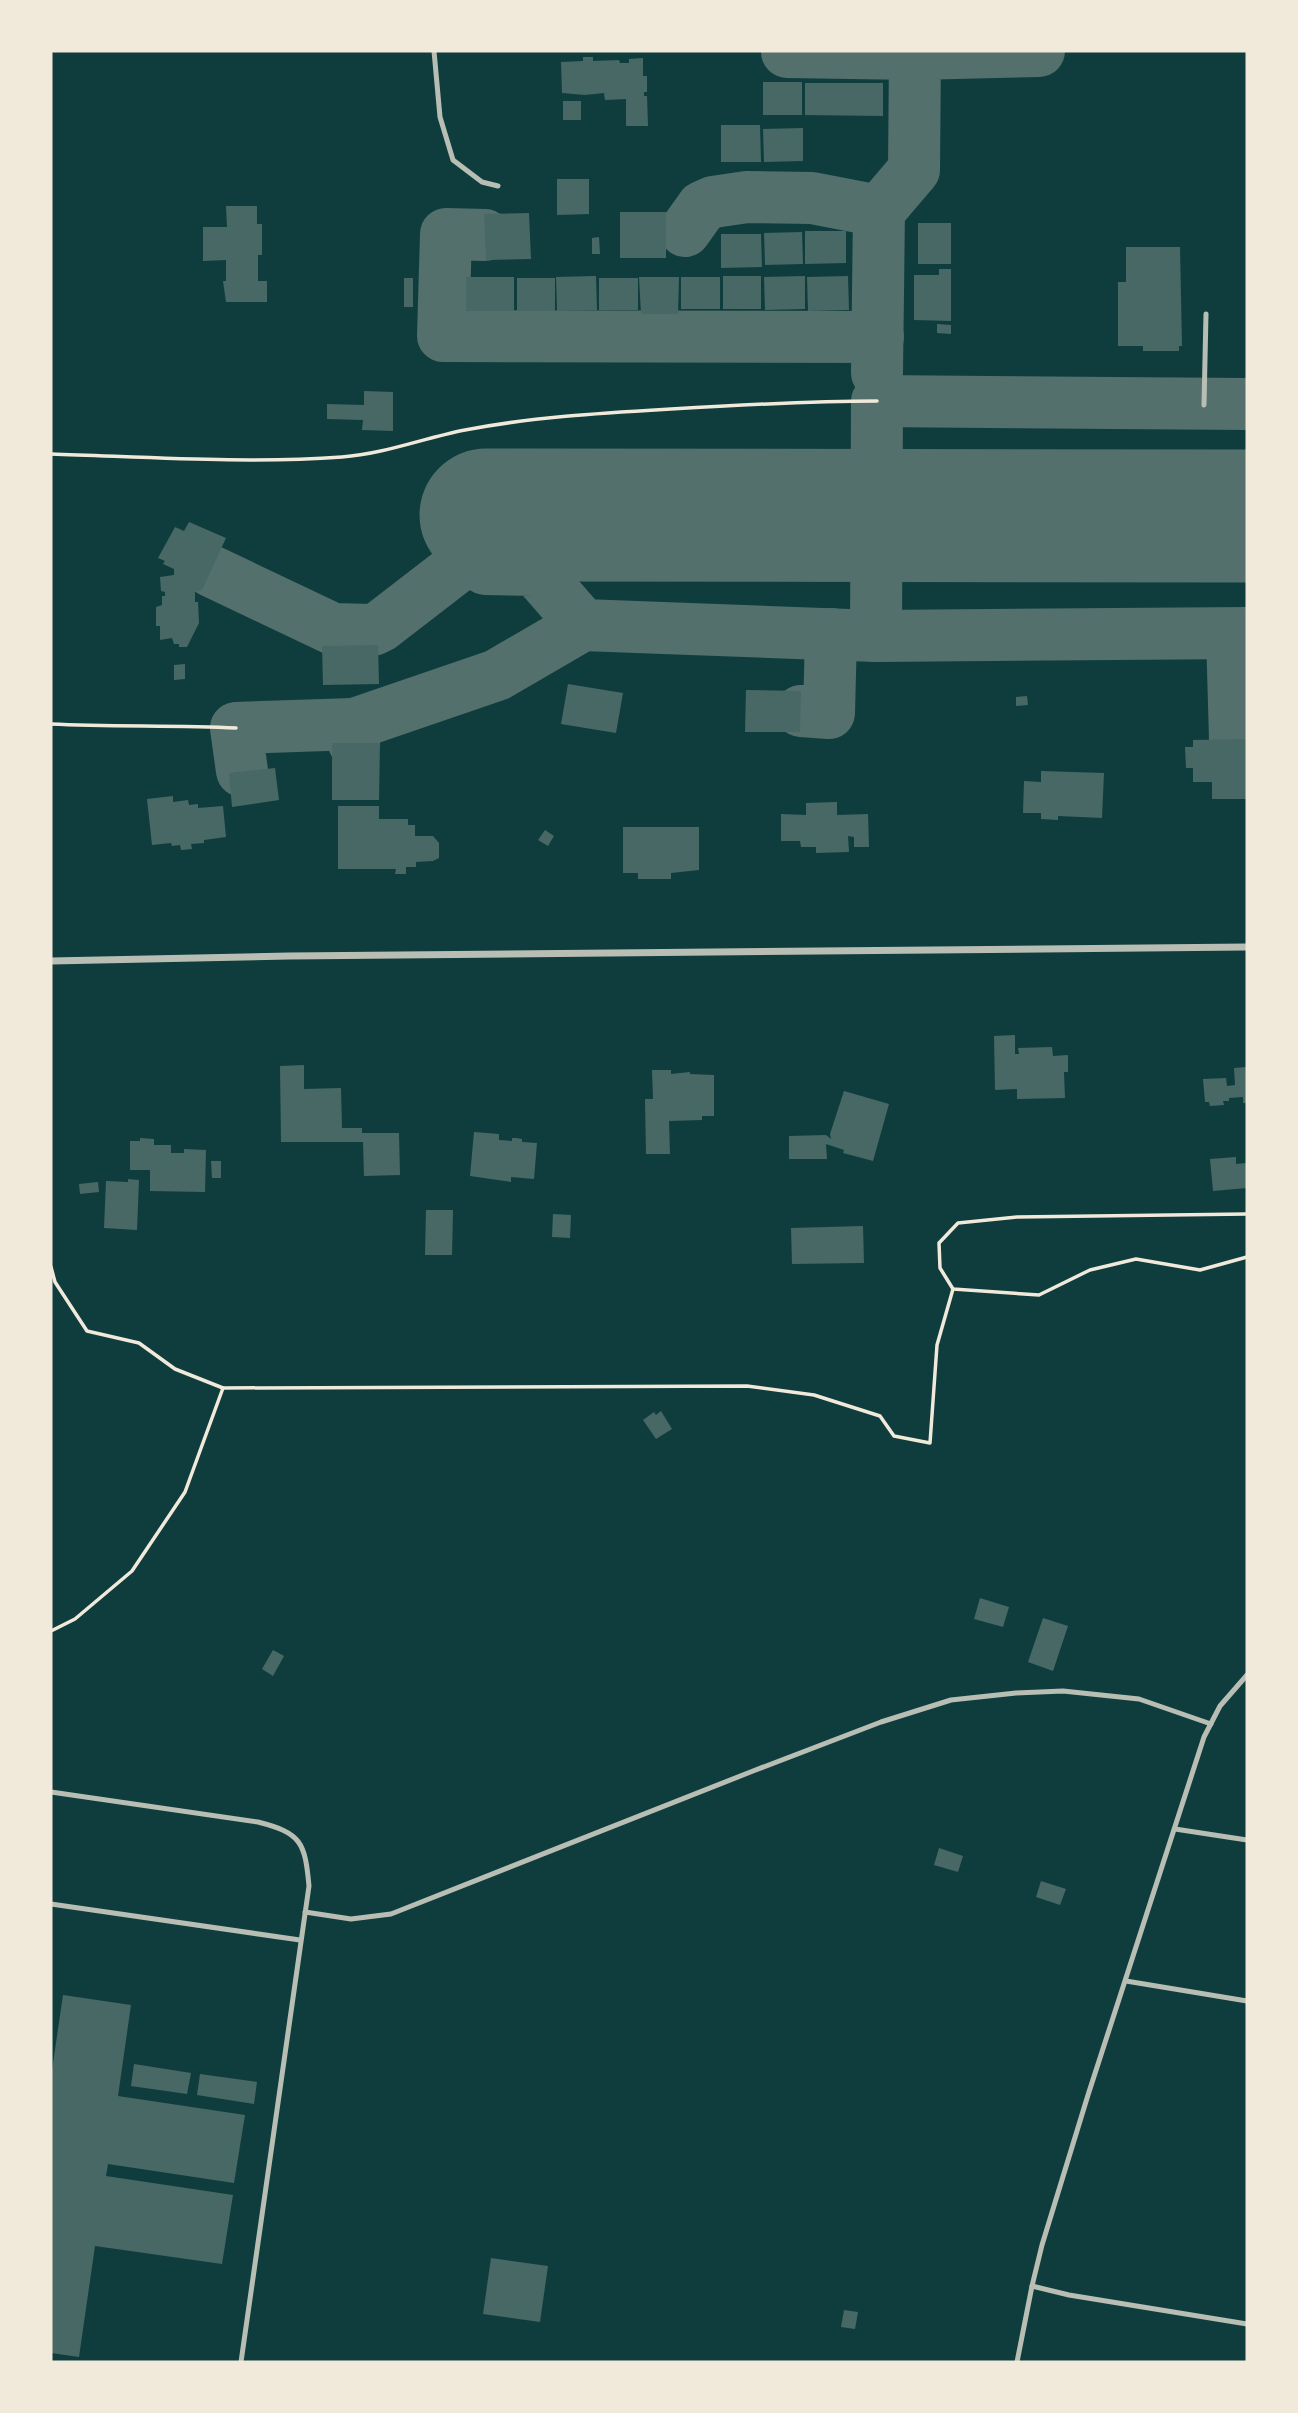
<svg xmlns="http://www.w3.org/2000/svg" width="1298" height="2413" viewBox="0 0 1298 2413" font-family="'Titillium Web',sans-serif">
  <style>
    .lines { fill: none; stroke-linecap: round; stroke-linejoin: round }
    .taxiway { stroke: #53706d; stroke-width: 52 }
    .runway { stroke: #53706d; stroke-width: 133 }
    .building { fill: #486865 }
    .path { stroke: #f1e9da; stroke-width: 3.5 }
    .service { stroke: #b8beb3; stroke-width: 5 }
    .minor { stroke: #b8beb3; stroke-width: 7 }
  </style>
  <rect width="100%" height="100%" fill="#0f3d3e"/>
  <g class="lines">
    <!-- taxiway -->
    <g class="taxiway">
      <path d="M 787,52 L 915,54"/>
      <path d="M 685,231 L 702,207 L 713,202 L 747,197 L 812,198 L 879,211"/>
      <path d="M 485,235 L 446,234 L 443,336 L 878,337"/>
      <path d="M 877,373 L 879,211 L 914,170 L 915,54 L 1039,51"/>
      <path d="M 486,515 L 485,569 L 535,570 L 583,625 L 876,636 L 1247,633"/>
      <path d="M 211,571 L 333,629 L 373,630 L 381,626 L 473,555 L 485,554"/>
      <path d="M 1232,634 L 1235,739"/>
      <path d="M 876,636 L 877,401 L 1247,404"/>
      <path d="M 801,711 L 829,713 L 831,634"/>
      <path d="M 354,743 L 354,724 L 497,675 L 583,625"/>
      <path d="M 242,771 L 236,728 L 354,724"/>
    </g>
    <!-- runway -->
    <path class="runway" d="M 486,515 L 1247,516"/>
  </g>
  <!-- building -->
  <g class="building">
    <path d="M 583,57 L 593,57 L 593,61 L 619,60 L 620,63 L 629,63 L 629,59 L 643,58 L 643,76 L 647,76 L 647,92 L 644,92 L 644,96 L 647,96 L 648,126 L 626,126 L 626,99 L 605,100 L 604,93 L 585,95 L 562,93 L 561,62 L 583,61 Z"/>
    <rect x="763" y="82" width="39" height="33"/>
    <path d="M 805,83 L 883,83 L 883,116 L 805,115 Z"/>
    <rect x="563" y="101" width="18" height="19"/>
    <path d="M 721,125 L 760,125 L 761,162 L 721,162 Z"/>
    <path d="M 803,128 L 803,161 L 764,162 L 763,129 Z"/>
    <path d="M 557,179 L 589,179 L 589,214 L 557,215 Z"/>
    <path d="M 226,206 L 257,206 L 257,224 L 262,224 L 262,255 L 258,255 L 258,281 L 267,281 L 267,302 L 226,302 L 223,281 L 226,281 L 226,260 L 203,261 L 203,227 L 227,227 Z"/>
    <rect x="620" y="212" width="46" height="46"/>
    <path d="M 529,213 L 531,259 L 486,260 L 484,214 Z"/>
    <rect x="918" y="223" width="33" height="41"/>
    <path d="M 805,231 L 846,231 L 846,263 L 805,264 Z"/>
    <path d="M 802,232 L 803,264 L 765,265 L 764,233 Z"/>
    <path d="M 721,234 L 761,234 L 762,267 L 721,268 Z"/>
    <path d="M 599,237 L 600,254 L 592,254 L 592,238 Z"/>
    <path d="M 1126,247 L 1180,247 L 1182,346 L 1179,346 L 1179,351 L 1143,351 L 1143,346 L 1118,346 L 1118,282 L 1126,282 Z"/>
    <path d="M 939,269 L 951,269 L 951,321 L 914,320 L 914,275 L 939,275 Z"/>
    <path d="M 596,276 L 597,310 L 557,311 L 556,277 Z"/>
    <rect x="723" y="276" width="38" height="33"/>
    <path d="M 805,276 L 805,309 L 765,310 L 764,277 Z"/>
    <path d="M 848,276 L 849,310 L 808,311 L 807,277 Z"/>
    <rect x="466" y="277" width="48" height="34"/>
    <path d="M 639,277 L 679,277 L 678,314 L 641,314 Z"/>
    <rect x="681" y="277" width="39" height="32"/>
    <rect x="404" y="278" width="9" height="29"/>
    <rect x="517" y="278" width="38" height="33"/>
    <rect x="599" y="278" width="39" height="32"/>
    <path d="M 937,324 L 951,325 L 951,334 L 937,333 Z"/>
    <path d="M 364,391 L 393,392 L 393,431 L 362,430 L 363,420 L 327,419 L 327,404 L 364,405 Z"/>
    <path d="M 189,522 L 226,538 L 202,590 L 195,592 L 195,602 L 198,602 L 199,623 L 187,647 L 179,647 L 179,644 L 174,644 L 172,638 L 160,640 L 160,626 L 156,626 L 156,607 L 162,605 L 162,596 L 165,596 L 165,592 L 161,591 L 160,577 L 174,575 L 174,569 L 163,564 L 165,561 L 158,558 L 175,527 L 184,531 Z"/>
    <path d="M 378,645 L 379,684 L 323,685 L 322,646 Z"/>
    <path d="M 185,664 L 185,679 L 174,680 L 174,665 Z"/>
    <path d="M 568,684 L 623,693 L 616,733 L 561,724 Z"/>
    <path d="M 746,690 L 801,691 L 800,732 L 745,732 Z"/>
    <path d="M 1027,696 L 1028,705 L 1016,706 L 1016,697 Z"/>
    <path d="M 1247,739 L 1247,799 L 1212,799 L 1212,782 L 1193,782 L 1193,768 L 1186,768 L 1185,747 L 1193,747 L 1193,740 Z"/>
    <path d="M 332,743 L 380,743 L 379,800 L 332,800 Z"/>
    <path d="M 275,768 L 279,800 L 232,807 L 229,773 Z"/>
    <path d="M 1041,771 L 1104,773 L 1102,818 L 1058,816 L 1058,820 L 1041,819 L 1041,813 L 1023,813 L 1024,781 L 1041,782 Z"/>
    <path d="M 173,796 L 173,802 L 188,800 L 189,805 L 198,804 L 198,808 L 223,806 L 226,837 L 204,840 L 204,843 L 191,844 L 192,849 L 181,850 L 180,845 L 172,846 L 171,843 L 152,845 L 147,799 Z"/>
    <path d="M 837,802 L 837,815 L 868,814 L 869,847 L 854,847 L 854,837 L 848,836 L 849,852 L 816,853 L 816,847 L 801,847 L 800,841 L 781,841 L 781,814 L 806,815 L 806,803 Z"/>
    <path d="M 338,806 L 379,806 L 379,819 L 408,819 L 408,825 L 415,825 L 415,836 L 433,836 L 439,843 L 439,858 L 433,861 L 416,862 L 416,867 L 406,867 L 406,874 L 395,874 L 396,869 L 338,869 Z"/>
    <path d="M 623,827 L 699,827 L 699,870 L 671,873 L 671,879 L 638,879 L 638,873 L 623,873 Z"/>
    <path d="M 545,830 L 554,836 L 548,846 L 538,840 Z"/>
    <path d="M 1015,1035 L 1015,1054 L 1019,1054 L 1018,1048 L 1052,1047 L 1053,1056 L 1068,1055 L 1068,1072 L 1064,1072 L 1065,1098 L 1017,1099 L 1017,1089 L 995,1090 L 994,1036 Z"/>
    <path d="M 304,1065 L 304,1089 L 341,1088 L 342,1128 L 362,1128 L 362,1133 L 399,1133 L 400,1175 L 364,1176 L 363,1142 L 281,1142 L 280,1066 Z"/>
    <path d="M 1247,1067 L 1247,1103 L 1243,1103 L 1243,1097 L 1229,1098 L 1229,1101 L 1223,1101 L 1224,1105 L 1210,1106 L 1209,1102 L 1205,1102 L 1203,1079 L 1226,1078 L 1227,1086 L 1235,1085 L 1234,1068 Z"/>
    <path d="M 652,1070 L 671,1070 L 671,1074 L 690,1072 L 690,1074 L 714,1075 L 714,1116 L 702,1116 L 702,1120 L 669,1121 L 670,1154 L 646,1154 L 645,1099 L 653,1099 Z"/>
    <path d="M 844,1091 L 889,1104 L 873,1161 L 843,1153 L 844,1150 L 826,1144 L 827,1159 L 789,1159 L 789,1136 L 826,1135 L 831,1139 L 830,1134 Z"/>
    <path d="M 474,1132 L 499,1134 L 499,1140 L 512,1141 L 512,1138 L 516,1138 L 522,1139 L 522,1142 L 537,1143 L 534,1179 L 511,1177 L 511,1182 L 470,1176 Z"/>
    <path d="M 140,1138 L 154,1139 L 154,1145 L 171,1145 L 171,1153 L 184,1153 L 184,1149 L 206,1150 L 205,1192 L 150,1191 L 150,1170 L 130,1170 L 130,1141 L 140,1141 Z"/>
    <path d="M 1236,1157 L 1236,1164 L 1247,1163 L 1247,1188 L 1213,1191 L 1210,1159 Z"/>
    <path d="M 211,1161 L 221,1161 L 221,1178 L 212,1178 Z"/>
    <path d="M 128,1179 L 139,1180 L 137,1230 L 104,1228 L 106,1181 L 128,1182 Z"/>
    <path d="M 98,1182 L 99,1192 L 80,1194 L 79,1184 Z"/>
    <path d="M 426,1210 L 453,1210 L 452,1255 L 425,1255 Z"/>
    <path d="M 553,1214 L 571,1215 L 570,1238 L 552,1237 Z"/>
    <path d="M 863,1226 L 864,1263 L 792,1264 L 791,1228 Z"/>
    <path d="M 661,1411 L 672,1429 L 656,1439 L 643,1420 L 654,1412 L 656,1415 Z"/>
    <path d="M 980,1598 L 1009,1607 L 1003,1627 L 974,1619 Z"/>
    <path d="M 1043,1618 L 1068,1626 L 1053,1671 L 1028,1662 Z"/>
    <path d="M 273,1650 L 284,1656 L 273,1676 L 262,1669 Z"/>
    <path d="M 939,1848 L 963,1856 L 958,1872 L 934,1865 Z"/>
    <path d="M 1041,1881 L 1066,1889 L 1060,1905 L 1036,1897 Z"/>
    <path d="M 63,1995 L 131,2005 L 118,2096 L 245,2115 L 234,2183 L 108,2164 L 106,2176 L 233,2195 L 222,2264 L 95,2246 L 79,2357 L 51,2353 L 51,2077 Z"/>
    <path d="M 134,2064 L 191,2073 L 187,2094 L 131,2086 Z"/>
    <path d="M 200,2074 L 257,2082 L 254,2104 L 197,2095 Z"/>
    <path d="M 491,2258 L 548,2266 L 540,2322 L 483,2314 Z"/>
    <path d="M 844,2310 L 858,2312 L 855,2329 L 841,2327 Z"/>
  </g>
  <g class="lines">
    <!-- path -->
    <g class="path">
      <path d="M 51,454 C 147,457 245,464 342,457 C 384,454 424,438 465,430 C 532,417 603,413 671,409 C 739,405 808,401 877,401"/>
      <path d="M 51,724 C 113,727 174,725 236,728"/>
      <path d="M 1247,1214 L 1017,1217 L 958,1223 L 939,1243 L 940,1268 L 953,1289 L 1039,1295 L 1090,1270 L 1136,1259 L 1200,1270 L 1247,1257"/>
      <path d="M 51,1267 L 55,1282 L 87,1331 L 139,1343 L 175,1369 L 223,1388"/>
      <path d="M 51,1631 L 75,1619 L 132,1571 L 185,1492 L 223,1388 L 747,1386 L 814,1395 L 880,1416 L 894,1436 L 930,1443 L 937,1345 L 953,1289"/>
    </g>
    <!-- service -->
    <g class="service">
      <path d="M 434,51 L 440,117 L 453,160 L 482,182 L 498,186"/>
      <path d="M 1204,405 L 1206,314"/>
      <path d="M 51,1792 L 258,1822 C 301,1833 305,1842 309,1886 L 241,2362"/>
      <path d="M 1175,1829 L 1247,1840"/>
      <path d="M 51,1904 L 300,1940"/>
      <path d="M 305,1912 L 351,1919 L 391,1914 L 753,1771 L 881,1722 L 951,1700 L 1016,1693 L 1063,1691 L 1139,1699 L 1211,1724"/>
      <path d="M 1126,1981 L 1247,2001"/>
      <path d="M 1032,2286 L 1069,2295 L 1247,2324"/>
      <path d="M 1017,2362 L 1032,2286 L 1042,2245 L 1088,2095 L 1204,1737 L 1220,1706 L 1247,1675"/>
    </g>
    <!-- minor -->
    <path class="minor" d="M 51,961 L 289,956 L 1247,947"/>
  </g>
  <!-- border -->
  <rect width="1298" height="2413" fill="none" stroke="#f1e9da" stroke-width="105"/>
</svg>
